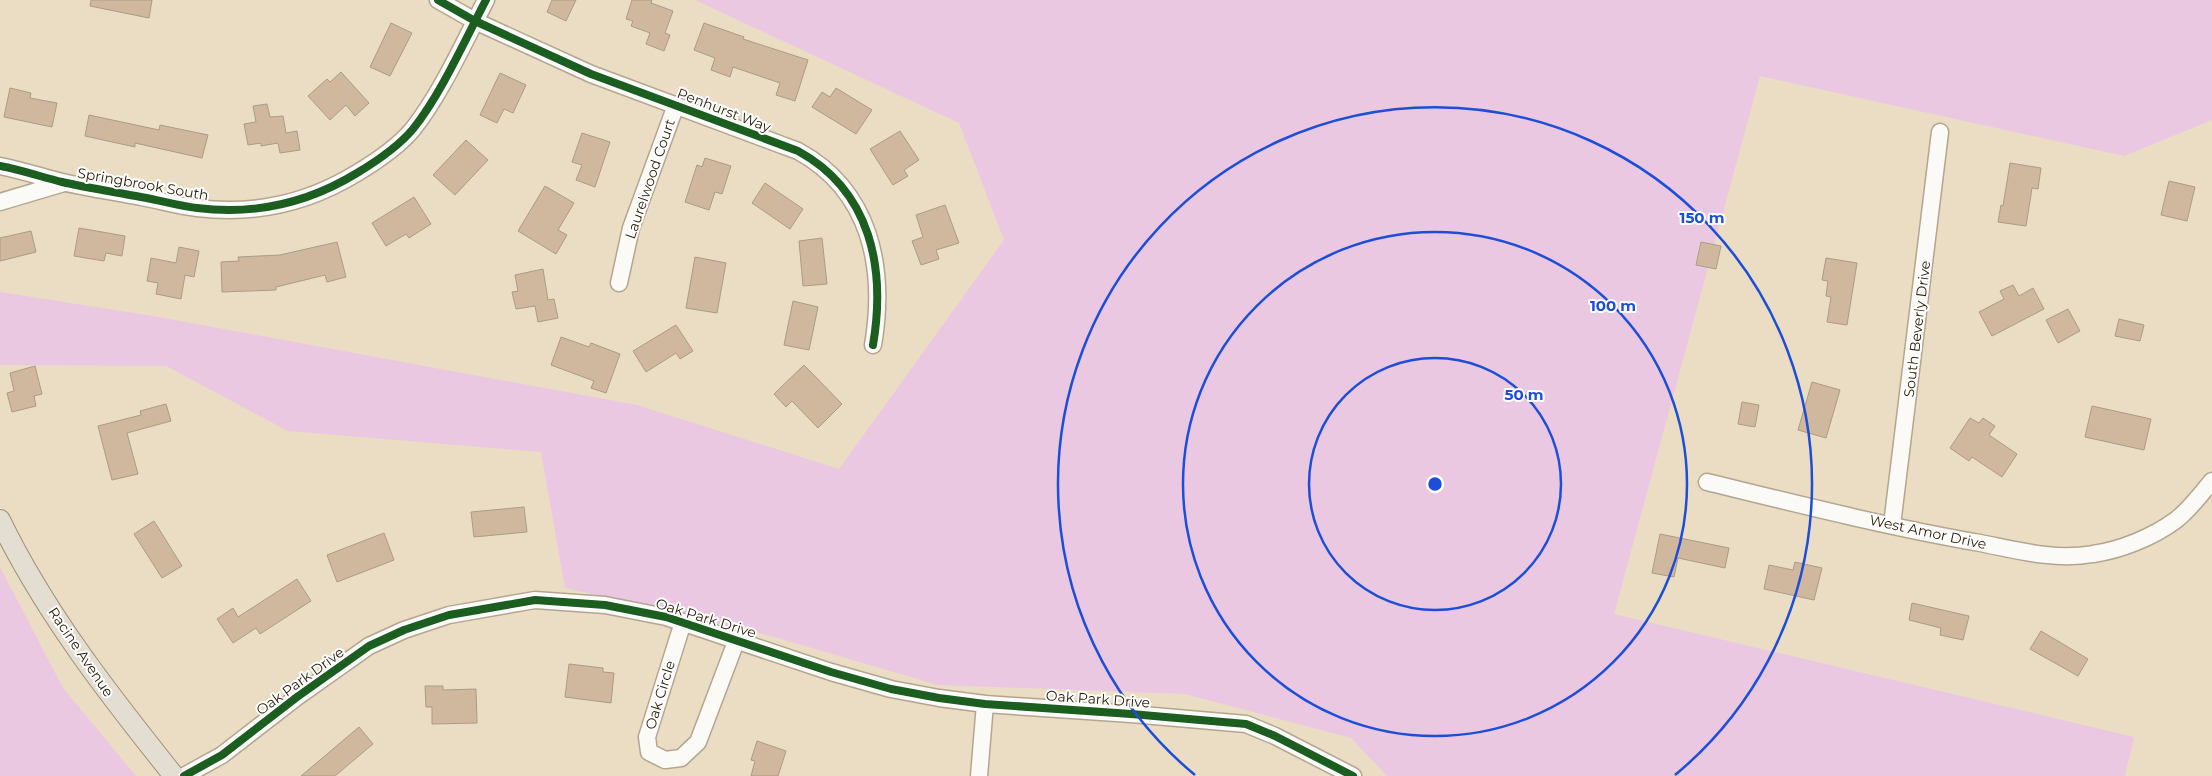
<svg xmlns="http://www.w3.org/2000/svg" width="2212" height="776" viewBox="0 0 2212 776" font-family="Montserrat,sans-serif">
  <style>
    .green { fill: #ebc8e2 }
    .building { fill: #d0b89e; stroke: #aa9b89 }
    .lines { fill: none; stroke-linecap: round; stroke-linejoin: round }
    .minor-casing { stroke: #b3a691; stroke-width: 19 }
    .major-casing { stroke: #9f9176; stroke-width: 22 }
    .minor { stroke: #fcfaf6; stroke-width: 16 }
    .major { stroke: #e3ddd2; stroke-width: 20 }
    .cycleway-casing { stroke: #fff; stroke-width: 11 }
    .cycleway { stroke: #1b5e20; stroke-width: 8 }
    .ring { fill: none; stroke: #1d4ed8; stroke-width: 2.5 }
    .labels { text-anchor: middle; stroke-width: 4; stroke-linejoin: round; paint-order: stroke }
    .street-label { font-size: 14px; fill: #2a1c06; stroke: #fff }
    .centre { fill: #1d4ed8; stroke: #fff; stroke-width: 2.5 }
    .ring-label { font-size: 15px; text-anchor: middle; font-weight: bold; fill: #1d4ed8; stroke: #fff; stroke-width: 4; stroke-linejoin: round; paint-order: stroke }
  </style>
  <rect width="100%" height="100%" fill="#ebdcc4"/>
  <!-- green -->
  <g class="green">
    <path d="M 695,0 L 2212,0 L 2212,120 L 2124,156 L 1760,76 L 1614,614 L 2134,737 L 2125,776 L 1387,776 L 1351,738 L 1185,694 L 938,685 L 771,636 L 565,588 L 541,452 L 288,431 L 166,366 L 0,365 L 0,292 L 153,316 L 637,405 L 839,469 L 1004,240 L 959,123 Z"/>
    <path d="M 0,567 L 63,688 L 136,776 L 0,776 Z"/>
  </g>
  <!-- building -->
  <g class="building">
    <path d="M 91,0 L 152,0 L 149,18 L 90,6 Z"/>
    <path d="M 552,0 L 576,0 L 566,21 L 547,12 Z"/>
    <path d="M 632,0 L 652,0 L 651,3 L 673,11 L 665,33 L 670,35 L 664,51 L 646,44 L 650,33 L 631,26 L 633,21 L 626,19 Z"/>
    <path d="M 391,23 L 412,33 L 390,76 L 370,67 Z"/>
    <path d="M 704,23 L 744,37 L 743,39 L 808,60 L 795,101 L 776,95 L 780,83 L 733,67 L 730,77 L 711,70 L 715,58 L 694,50 Z"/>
    <path d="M 341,72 L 369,103 L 355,116 L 346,105 L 330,120 L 308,96 L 327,79 L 330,82 Z"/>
    <path d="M 500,73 L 526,85 L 513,113 L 504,109 L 497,123 L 480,115 Z"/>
    <path d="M 10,88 L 31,93 L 30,98 L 57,103 L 52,127 L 4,117 Z"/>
    <path d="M 836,88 L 872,110 L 856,134 L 812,107 L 822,92 L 830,97 Z"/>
    <path d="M 267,104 L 270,117 L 283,116 L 286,133 L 297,131 L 300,150 L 280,153 L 278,143 L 261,146 L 261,143 L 248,145 L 244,124 L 256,122 L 253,106 Z"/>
    <path d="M 89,115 L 159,130 L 160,125 L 208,135 L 202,158 L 135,143 L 135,147 L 85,136 Z"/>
    <path d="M 900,131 L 919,160 L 904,170 L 908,176 L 893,185 L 870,149 Z"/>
    <path d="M 582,133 L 610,142 L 595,187 L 576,180 L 582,165 L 572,162 Z"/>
    <path d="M 466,140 L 488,160 L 455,195 L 433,175 Z"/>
    <path d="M 705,158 L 731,166 L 722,194 L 715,192 L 709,210 L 685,202 L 697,165 L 702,167 Z"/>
    <path d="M 2010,163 L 2041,168 L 2038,189 L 2032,188 L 2026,226 L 1998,222 L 2001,205 L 2003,206 Z"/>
    <path d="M 2169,181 L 2195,187 L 2187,221 L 2161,215 Z"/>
    <path d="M 765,183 L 803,209 L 790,229 L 752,203 Z"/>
    <path d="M 545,186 L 574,203 L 558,230 L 567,235 L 556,254 L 518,231 Z"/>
    <path d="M 414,197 L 431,224 L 409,238 L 406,234 L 386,246 L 372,223 Z"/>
    <path d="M 945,205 L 959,243 L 936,250 L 939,259 L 921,265 L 912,241 L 923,237 L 916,215 Z"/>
    <path d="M 79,228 L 125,236 L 122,256 L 106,253 L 104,261 L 74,256 Z"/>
    <path d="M 31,231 L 36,252 L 0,261 L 0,238 Z"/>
    <path d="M 822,238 L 827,284 L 803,286 L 799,241 Z"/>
    <path d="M 337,242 L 346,277 L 327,282 L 325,275 L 276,287 L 276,290 L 222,292 L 221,262 L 239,261 L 238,257 L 280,255 Z"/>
    <path d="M 1701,242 L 1721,246 L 1716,269 L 1696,265 Z"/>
    <path d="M 179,247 L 199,251 L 194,277 L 185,275 L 181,299 L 156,294 L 158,283 L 147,281 L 151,258 L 176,263 Z"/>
    <path d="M 695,257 L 726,263 L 717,313 L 686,308 Z"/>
    <path d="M 1826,258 L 1857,263 L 1847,325 L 1827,322 L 1831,297 L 1826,296 L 1828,281 L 1822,280 Z"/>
    <path d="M 543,269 L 548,300 L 554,299 L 558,318 L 538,322 L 535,306 L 516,309 L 512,292 L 518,291 L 515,275 Z"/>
    <path d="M 2013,285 L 2019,296 L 2033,288 L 2044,309 L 1992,336 L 1979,312 L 2004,299 L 2000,291 Z"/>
    <path d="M 793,301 L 818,307 L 809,350 L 784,345 Z"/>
    <path d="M 2068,309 L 2080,331 L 2058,343 L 2046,320 Z"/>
    <path d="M 2119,319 L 2144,325 L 2140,341 L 2115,336 Z"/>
    <path d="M 676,325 L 693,351 L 680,359 L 676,353 L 646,372 L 633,351 Z"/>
    <path d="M 561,337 L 589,347 L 591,343 L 620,354 L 606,393 L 591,388 L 594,381 L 551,365 Z"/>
    <path d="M 804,365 L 842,404 L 818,428 L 792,401 L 786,407 L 774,394 Z"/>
    <path d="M 35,366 L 42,394 L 34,396 L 36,406 L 12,412 L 7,393 L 14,391 L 10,373 Z"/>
    <path d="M 1812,382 L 1840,390 L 1826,438 L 1798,430 Z"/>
    <path d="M 1742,402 L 1759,405 L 1755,427 L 1738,424 Z"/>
    <path d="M 166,404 L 171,421 L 127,433 L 138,474 L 112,480 L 98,426 L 141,415 L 140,411 Z"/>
    <path d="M 2092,406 L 2151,419 L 2144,450 L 2085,437 Z"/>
    <path d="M 1970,418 L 1979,423 L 1983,418 L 1995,426 L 1989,435 L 2017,454 L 2002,477 L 1972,457 L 1969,461 L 1950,448 Z"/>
    <path d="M 524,507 L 527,532 L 474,537 L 471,512 Z"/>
    <path d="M 154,521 L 182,566 L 162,578 L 134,534 Z"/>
    <path d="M 384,533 L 394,560 L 337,582 L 327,555 Z"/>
    <path d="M 1660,534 L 1729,548 L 1725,568 L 1678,558 L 1674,577 L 1652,573 Z"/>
    <path d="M 1795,562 L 1822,568 L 1814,600 L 1764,589 L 1769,565 L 1793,570 Z"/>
    <path d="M 297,579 L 311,601 L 260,634 L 256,628 L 233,643 L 217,619 L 233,608 L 238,617 Z"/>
    <path d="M 1912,603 L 1969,616 L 1963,640 L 1940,635 L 1941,628 L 1909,620 Z"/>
    <path d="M 2041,631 L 2088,659 L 2078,676 L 2030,649 Z"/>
    <path d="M 569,664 L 603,668 L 603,672 L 614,673 L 611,703 L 565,697 Z"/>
    <path d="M 425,686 L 443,686 L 443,690 L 476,689 L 477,723 L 432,724 L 432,707 L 426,707 Z"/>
    <path d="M 359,727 L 373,744 L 335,776 L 301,776 Z"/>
    <path d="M 757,741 L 786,751 L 778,776 L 751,776 L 755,761 L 751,760 Z"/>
  </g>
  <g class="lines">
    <!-- minor casing -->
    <g class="minor-casing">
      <g id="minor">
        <path d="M 438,0 L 475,21 L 591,74 L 798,151 C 871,191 886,268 873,345"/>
        <path d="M 0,166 C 21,170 42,177 62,182 C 88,188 115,192 141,197 C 159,200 178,206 197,208 C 253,215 308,203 357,173 C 377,161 398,147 413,129 C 441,94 465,40 486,0"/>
        <path d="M 0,202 L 64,183"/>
        <path d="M 619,283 L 631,228 L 676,105"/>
        <path d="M 1707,482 C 1797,504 1888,527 1980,543 C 2016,550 2055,561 2093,554 C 2121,550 2153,537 2176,520 C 2190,509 2201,494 2212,481"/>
        <path d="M 1892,525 L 1940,132"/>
        <path d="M 683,622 L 647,737 L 649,752 L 665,760 L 681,758 L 698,742 L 737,639"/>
        <path d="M 184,776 L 222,755 L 297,697 L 369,646 L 404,630 L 449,615 L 535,600 L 605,605 L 666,617 L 831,672 L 891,689 L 939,698 L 985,704 L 1131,714 L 1246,724 L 1275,736 L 1353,776"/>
        <path d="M 979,776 L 985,704"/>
      </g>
    </g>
    <!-- major casing -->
    <g class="major-casing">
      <path id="major" d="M 0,520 C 45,613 110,696 174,776"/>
    </g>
    <!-- minor -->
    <use href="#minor" class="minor"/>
    <!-- major -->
    <use href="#major" class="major"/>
    <!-- cycleway casing -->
    <g class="cycleway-casing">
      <g id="cycleway">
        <path d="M 438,0 L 475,21 L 591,74 L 798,151 C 871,191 886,268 873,345"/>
        <path d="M 0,166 C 21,170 42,177 62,182 C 88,188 115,192 141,197 C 159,200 178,206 197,208 C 253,215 308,203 357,173 C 377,161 398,147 413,129 C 441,94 465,40 486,0"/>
        <path d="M 184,776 L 222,755 L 297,697 L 369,646 L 404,630 L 449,615 L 535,600 L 605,605 L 666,617 L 831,672 L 891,689 L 939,698 L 985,704 L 1131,714 L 1246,724 L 1275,736 L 1353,776"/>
      </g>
    </g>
    <!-- cycleway -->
    <use href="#cycleway" class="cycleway"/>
  </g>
  <!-- distance rings -->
  <g class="ring">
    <circle cx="1435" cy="484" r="126"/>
    <circle cx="1435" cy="484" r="252"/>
    <path d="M1195 775A377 377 0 1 1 1675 775"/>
  </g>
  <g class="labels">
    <!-- street labels -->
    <g class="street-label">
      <text transform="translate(724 110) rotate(21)" y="5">Penhurst Way</text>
      <text transform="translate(650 179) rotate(-71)" y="5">Laurelwood Court</text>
      <text transform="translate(143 184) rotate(10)" y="5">Springbrook South</text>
      <text transform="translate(1917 329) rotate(-83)" y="5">South Beverly Drive</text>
      <text transform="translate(1928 532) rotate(12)" y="5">West Amor Drive</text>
      <text transform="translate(706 618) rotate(17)" y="5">Oak Park Drive</text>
      <text transform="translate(81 652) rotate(56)" y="5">Racine Avenue</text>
      <text transform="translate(300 681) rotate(-36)" y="5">Oak Park Drive</text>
      <text transform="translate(660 695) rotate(-73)" y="5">Oak Circle</text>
      <text transform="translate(1098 699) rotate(4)" y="5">Oak Park Drive</text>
    </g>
  </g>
  <circle cx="1435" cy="484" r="8" class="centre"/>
  <g class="ring-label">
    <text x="1702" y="223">150 m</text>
    <text x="1613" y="311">100 m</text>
    <text x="1524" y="400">50 m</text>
  </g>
</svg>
